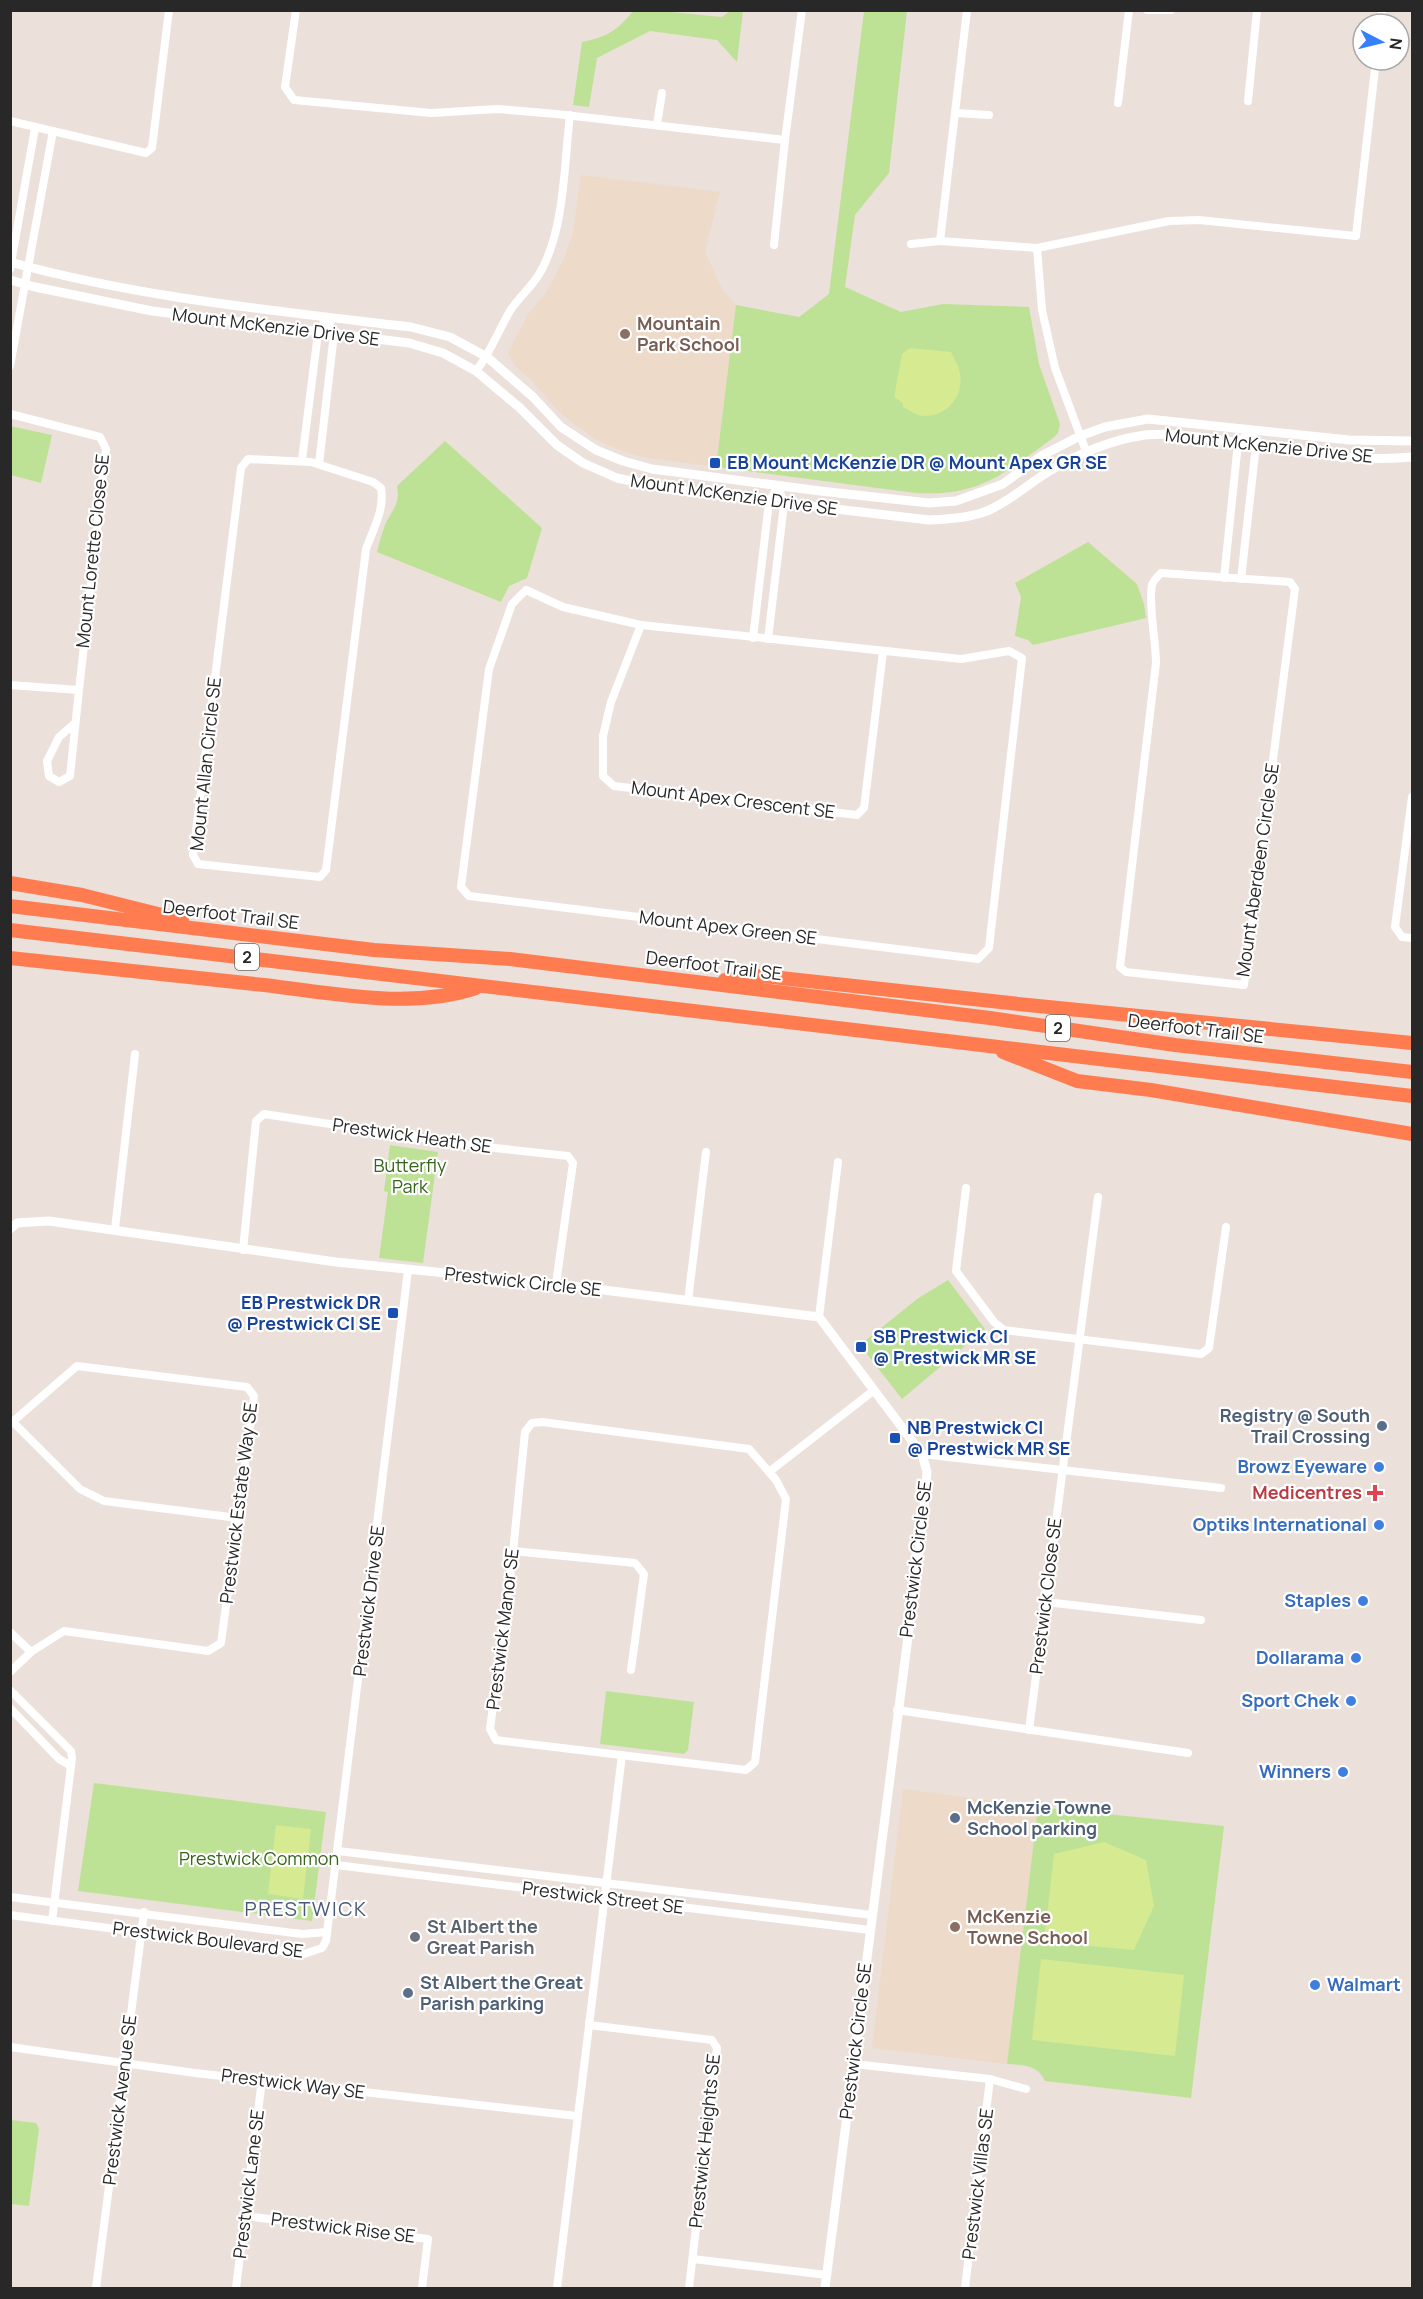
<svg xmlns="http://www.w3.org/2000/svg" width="1423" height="2299" viewBox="0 0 1423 2299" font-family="Manrope,sans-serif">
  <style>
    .education { fill: #eddac8 }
    .green { fill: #bee295 }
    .pitch { fill: #d5ea91 }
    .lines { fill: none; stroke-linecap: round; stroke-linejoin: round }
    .minor { stroke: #fff; stroke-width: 8 }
    .tertiary { stroke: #fff; stroke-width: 9 }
    .motorway { stroke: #ff7c51; stroke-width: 14 }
    .education-dot { fill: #8d6e63; stroke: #fff; stroke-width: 2 }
    .transit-dot { fill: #1a4fb4; stroke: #fff; stroke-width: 2 }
    .service-dot { fill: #5c6f8a; stroke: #fff; stroke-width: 2 }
    .shop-dot { fill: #3f7fe0; stroke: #fff; stroke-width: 2 }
    .health-dot { fill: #e0444e; stroke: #fff; stroke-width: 2 }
    .worship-dot { fill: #6b7280; stroke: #fff; stroke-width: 2 }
    .labels { text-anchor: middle; stroke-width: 4.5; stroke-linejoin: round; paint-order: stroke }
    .shield { fill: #fff; stroke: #686868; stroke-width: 1.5 }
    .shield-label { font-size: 16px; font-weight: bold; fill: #282828 }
    .education-label { font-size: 18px; font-weight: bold; fill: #785e54; stroke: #fff; text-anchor: start }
    .street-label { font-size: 18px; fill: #282828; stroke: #fff }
    .transit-label { font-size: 18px; font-weight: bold; fill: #164399; stroke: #fff; text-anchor: start }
    .park-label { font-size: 18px; fill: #376519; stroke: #fff }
    .service-label { font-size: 18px; font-weight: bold; fill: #4e5e75; stroke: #fff; text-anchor: start }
    .shop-label { font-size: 18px; font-weight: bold; fill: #366cbe; stroke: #fff; text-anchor: end }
    .health-label { font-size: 18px; font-weight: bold; fill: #be3a42; stroke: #fff; text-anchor: end }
    .worship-label { font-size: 18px; font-weight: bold; fill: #5b616d; stroke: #fff; text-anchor: start }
    .neighbourhood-label { font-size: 20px; letter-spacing: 1.5px; fill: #495a79; stroke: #fff }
  </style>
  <rect width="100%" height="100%" fill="#ebe0da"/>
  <!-- education -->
  <g class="education">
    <path d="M 581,175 L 720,192 L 705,252 L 723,291 L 736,305 L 716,467 L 642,457 L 622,451 L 597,440 L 574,424 L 556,408 L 529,378 L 516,367 L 508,353 L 527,316 L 547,291 L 564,259 L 573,233 Z"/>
    <path d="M 903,1789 L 1038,1807 L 1007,2064 L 872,2048 Z"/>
  </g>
  <!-- green -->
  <g class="green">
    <path d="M 634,10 L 661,11 L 722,17 L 730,11 L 743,11 L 737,62 L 717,40 L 650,31 L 597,58 L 589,107 L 573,105 L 582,42 C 607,37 617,31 634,10 Z"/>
    <path d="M 864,11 L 907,11 L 889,173 L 855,215 L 845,287 L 901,312 L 943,304 L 1029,307 L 1039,364 L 1060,424 L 1058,433 L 1053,438 C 1005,473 979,497 916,493 L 716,467 L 736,305 L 799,317 L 829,294 Z"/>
    <path d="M 10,426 L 52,435 L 41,483 L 11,475 Z"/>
    <path d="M 445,441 L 542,528 L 527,578 L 509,586 L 501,602 L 377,552 C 379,544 381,536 384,528 C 390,510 401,507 397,486 Z"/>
    <path d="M 1088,542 L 1137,584 L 1144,604 L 1146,618 L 1033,645 L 1028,640 L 1015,636 L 1021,597 L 1015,583 Z"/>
    <path d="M 390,1145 L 438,1152 L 423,1263 L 379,1258 L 388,1192 L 384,1191 Z"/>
    <path d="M 948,1280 L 985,1329 L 902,1399 L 860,1345 L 917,1299 Z"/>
    <path d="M 606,1691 L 694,1702 L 688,1750 L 684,1754 L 600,1744 Z"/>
    <path d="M 94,1783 L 326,1812 L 312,1921 L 78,1891 Z"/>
    <path d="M 1038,1807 L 1224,1826 L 1191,2098 L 1045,2081 C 1038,2065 1023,2065 1007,2064 Z"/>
    <path d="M 11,2120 L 36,2123 L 39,2129 L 29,2206 L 11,2204 Z"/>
  </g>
  <!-- pitch -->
  <g class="pitch">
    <path d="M 910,348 L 951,352 C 954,359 959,366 960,374 C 964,395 948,416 925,416 C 918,416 910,411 903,407 L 903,403 L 894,397 L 902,354 Z"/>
    <path d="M 276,1825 L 311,1829 L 303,1899 L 268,1894 Z"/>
    <path d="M 1104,1842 L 1146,1860 L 1154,1906 L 1134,1950 L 1056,1943 L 1045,1933 L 1054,1854 Z"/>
    <path d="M 1041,1959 L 1184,1975 L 1175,2056 L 1032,2040 Z"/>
  </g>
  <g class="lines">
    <!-- minor -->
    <g class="minor">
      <path d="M 296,10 L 285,87 L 294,100 L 431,113 L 498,109 L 556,114 L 785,140 L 802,10"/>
      <path d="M 967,10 L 940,241 L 1037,248 L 1169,221 L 1199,220 L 1356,236 L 1376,60"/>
      <path d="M 1147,10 L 1171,10"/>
      <path d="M 1381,24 L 1382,10"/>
      <path d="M 1248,101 L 1257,10"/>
      <path d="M 1118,103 L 1129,10"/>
      <path d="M 957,113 L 989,115"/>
      <path d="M 10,121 L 146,153 L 152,148 L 169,10"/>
      <path d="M 657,124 L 662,93"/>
      <path d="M 911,244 L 940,241"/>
      <path d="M 774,245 L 785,140"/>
      <path d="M 1037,248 L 1042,310 L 1055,368 L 1086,451"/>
      <path d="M 10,269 L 35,128"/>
      <path d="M 10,366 L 53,131"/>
      <path d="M 476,371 C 491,352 498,331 510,311 C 519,297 533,286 541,271 C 565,227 564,164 570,115"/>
      <path d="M 10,414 L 100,437 L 106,449 L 79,690 L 10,685"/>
      <path d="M 248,459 L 311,462 L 373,482 L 381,488 C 385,509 373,530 366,549 L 326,870 L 320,877 L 198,864 L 193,855 L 241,468 Z"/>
      <path d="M 302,460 L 318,333 L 327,317"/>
      <path d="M 319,464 L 334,334 L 327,317"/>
      <path d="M 1161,573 L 1290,582 L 1295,589 L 1244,985 L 1126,972 L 1120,967 L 1156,663 C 1156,642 1148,602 1152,585 C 1153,581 1157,577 1161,573 Z"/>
      <path d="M 1224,578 L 1238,443 L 1251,430 L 1256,445 L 1241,579"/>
      <path d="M 526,590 L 563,607 L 641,625 L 961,659 L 1009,651 L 1022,658 L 989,948 L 978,959 L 469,896 L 461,887 L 489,669 L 512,604 Z"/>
      <path d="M 641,625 L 611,702 L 603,736 L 603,776 L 614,786 L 857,815 L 864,808 L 883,652"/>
      <path d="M 753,638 L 769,502 L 778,486"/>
      <path d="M 768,639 L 784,504 L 778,486"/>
      <path d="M 75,723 L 59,737 L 47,761 L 49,776 L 59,782 L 70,776 L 79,690"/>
      <path d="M 1412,797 L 1395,927 L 1402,937 L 1412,938"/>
      <path d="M 966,1188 L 956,1271 L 994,1322 L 1004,1330 L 1201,1354 L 1209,1348 L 1226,1227"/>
      <path d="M 115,1229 L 135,1054"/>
      <path d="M 243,1250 L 256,1121 L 264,1114 L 468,1145 L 568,1156 L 573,1163 L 556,1284"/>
      <path d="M 688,1301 L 706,1152"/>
      <path d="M 819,1317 L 838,1162"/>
      <path d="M 13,1422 L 80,1489 L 104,1501 L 238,1518"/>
      <path d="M 542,1422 L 749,1449 L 776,1480 L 786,1499 L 755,1762 L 746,1770 L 496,1740 L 490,1729 L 512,1562 L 525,1432 L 532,1423 Z"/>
      <path d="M 10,1424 L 77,1366 L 247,1387 L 254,1396 L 221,1643 L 208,1651 L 64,1631 L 31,1652 L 10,1672"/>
      <path d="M 922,1454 L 1221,1488"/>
      <path d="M 769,1472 L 873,1391"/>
      <path d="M 513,1551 L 635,1563 L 644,1574 L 631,1670"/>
      <path d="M 1046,1602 L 1201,1620"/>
      <path d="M 10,1632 L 31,1652"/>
      <path d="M 10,1690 L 71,1751 L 72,1758 L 52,1921"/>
      <path d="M 10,1708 L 59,1759 L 71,1766"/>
      <path d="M 897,1710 L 1188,1753"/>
      <path d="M 1029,1730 L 1098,1197"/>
      <path d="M 338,1851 L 872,1915"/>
      <path d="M 336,1865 L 870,1930"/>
      <path d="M 10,1897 L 302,1934 L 327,1932"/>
      <path d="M 10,1915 L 304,1954 L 322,1948 L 326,1941 L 408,1270"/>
      <path d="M 589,2025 L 712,2040 L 717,2048 L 689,2288"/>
      <path d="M 10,2047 L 195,2073 L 577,2116"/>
      <path d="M 854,2064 L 990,2079 L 1026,2089"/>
      <path d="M 245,2216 L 428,2239 L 422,2288"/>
      <path d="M 693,2259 L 827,2275"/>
      <path d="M 96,2288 L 144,1912"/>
      <path d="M 236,2288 L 262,2080"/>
      <path d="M 557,2288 L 622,1755"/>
      <path d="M 965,2288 L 990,2079"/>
    </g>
    <!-- tertiary -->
    <g class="tertiary">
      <path d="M 10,262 C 140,298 277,311 411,327 L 450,337 L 487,357 L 533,397 L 561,427 L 596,450 L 623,461 L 652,469 L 820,491 L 929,503 L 956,501 L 1003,484 L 1041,456 L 1080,436 L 1105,427 L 1148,419 L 1349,440 L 1412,441"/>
      <path d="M 10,280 L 35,287 L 152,311 L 409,343 L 443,353 L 476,371 L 520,408 L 557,445 L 583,463 L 617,478 L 674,490 L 929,520 C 948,519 969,518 987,511 C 1010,501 1027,485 1048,472 C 1079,453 1110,440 1145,435 C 1172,432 1200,438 1227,441 C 1287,449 1352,463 1412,457"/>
      <path d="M 10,1229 L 17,1223 L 49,1221 L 336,1262 L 556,1284 L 819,1317 L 922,1454 L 927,1472 L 923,1519 L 825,2288"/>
    </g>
    <!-- motorway -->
    <g class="motorway">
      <path d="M 10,883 L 82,895 L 182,920"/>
      <path d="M 10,906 L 374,950 L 510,959 L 990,1018 L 1175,1045 L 1412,1072"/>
      <path d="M 10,930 L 1412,1096"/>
      <path d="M 10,958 C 95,967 179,976 264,985 C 333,993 409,1010 476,988"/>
      <path d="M 725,980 L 762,976 L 1028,1005 L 1412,1043"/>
      <path d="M 1003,1052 L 1077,1081 L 1151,1090 L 1412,1134"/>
    </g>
  </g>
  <!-- markers -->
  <g class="education-dot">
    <circle cx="625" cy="334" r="6"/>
    <circle cx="955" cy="1927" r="6"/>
  </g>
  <g class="transit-dot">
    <rect x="709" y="457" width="12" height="12" rx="3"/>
    <rect x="387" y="1307" width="12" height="12" rx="3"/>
    <rect x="855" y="1341" width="12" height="12" rx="3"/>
    <rect x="889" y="1432" width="12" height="12" rx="3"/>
  </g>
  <g class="service-dot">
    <circle cx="1382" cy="1426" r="6"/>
    <circle cx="955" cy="1818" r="6"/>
    <circle cx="408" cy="1993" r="6"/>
  </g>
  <g class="shop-dot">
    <circle cx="1379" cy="1467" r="6"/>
    <circle cx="1379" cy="1525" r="6"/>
    <circle cx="1363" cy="1601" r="6"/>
    <circle cx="1356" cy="1658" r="6"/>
    <circle cx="1351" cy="1701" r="6"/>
    <circle cx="1343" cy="1772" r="6"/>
    <circle cx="1315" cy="1985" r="6"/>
  </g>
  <path class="health-dot" d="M1372 1484h6v6h6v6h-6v6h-6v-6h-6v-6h6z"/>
  <circle class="worship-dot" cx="415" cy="1937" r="6"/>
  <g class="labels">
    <!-- shield labels -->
    <g class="shield">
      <rect x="235" y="944" width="24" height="26" rx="4.5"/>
      <rect x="1046" y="1015" width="24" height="26" rx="4.5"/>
    </g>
    <g class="shield-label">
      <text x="247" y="963">2</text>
      <text x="1058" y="1034">2</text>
    </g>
    <!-- education labels -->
    <g class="education-label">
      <text x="637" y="330">Mountain<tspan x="637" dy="21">Park School</tspan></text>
      <text x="967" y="1923">McKenzie<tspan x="967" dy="21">Towne School</tspan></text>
    </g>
    <!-- street labels -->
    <g class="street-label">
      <text transform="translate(276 327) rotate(7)" y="6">Mount McKenzie Drive SE</text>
      <text transform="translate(1269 446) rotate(6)" y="6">Mount McKenzie Drive SE</text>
      <text transform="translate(734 495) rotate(8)" y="6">Mount McKenzie Drive SE</text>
      <text transform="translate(93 551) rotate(-84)" y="6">Mount Lorette Close SE</text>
      <text transform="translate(206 764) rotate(-84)" y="6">Mount Allan Circle SE</text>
      <text transform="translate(733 800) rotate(7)" y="6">Mount Apex Crescent SE</text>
      <text transform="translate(1258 870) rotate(-82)" y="6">Mount Aberdeen Circle SE</text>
      <text transform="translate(231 915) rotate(7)" y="6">Deerfoot Trail SE</text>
      <text transform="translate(728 928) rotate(7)" y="6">Mount Apex Green SE</text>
      <text transform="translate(714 966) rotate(7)" y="6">Deerfoot Trail SE</text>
      <text transform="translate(1196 1029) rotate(7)" y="6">Deerfoot Trail SE</text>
      <text transform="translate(412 1136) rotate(8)" y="6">Prestwick Heath SE</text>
      <text transform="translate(523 1282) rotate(6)" y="6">Prestwick Circle SE</text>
      <text transform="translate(239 1503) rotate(-83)" y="6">Prestwick Estate Way SE</text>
      <text transform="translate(916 1559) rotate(-83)" y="6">Prestwick Circle SE</text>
      <text transform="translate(1046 1596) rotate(-83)" y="6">Prestwick Close SE</text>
      <text transform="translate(369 1601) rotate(-83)" y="6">Prestwick Drive SE</text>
      <text transform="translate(503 1629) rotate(-83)" y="6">Prestwick Manor SE</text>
      <text transform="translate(603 1898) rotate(7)" y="6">Prestwick Street SE</text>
      <text transform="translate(208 1940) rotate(7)" y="6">Prestwick Boulevard SE</text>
      <text transform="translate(856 2041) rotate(-83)" y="6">Prestwick Circle SE</text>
      <text transform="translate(293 2084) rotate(7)" y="6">Prestwick Way SE</text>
      <text transform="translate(120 2100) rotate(-83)" y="6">Prestwick Avenue SE</text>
      <text transform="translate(705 2141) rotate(-84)" y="6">Prestwick Heights SE</text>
      <text transform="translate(249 2184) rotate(-83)" y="6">Prestwick Lane SE</text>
      <text transform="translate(978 2184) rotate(-83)" y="6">Prestwick Villas SE</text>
      <text transform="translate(343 2228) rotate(7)" y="6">Prestwick Rise SE</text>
    </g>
    <!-- transit labels -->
    <g class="transit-label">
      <text x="727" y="469">EB Mount McKenzie DR @ Mount Apex GR SE</text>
      <text x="381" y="1309" text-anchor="end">EB Prestwick DR<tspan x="381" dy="21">@ Prestwick CI SE</tspan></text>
      <text x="873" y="1343">SB Prestwick CI<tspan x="873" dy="21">@ Prestwick MR SE</tspan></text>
      <text x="907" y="1434">NB Prestwick CI<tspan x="907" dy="21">@ Prestwick MR SE</tspan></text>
    </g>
    <!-- park labels -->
    <g class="park-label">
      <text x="410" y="1172">Butterfly<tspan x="410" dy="21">Park</tspan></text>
      <text x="259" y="1865">Prestwick Common</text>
    </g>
    <!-- service labels -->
    <g class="service-label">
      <text x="1370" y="1422" text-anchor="end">Registry @ South<tspan x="1370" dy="21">Trail Crossing</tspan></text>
      <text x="967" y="1814">McKenzie Towne<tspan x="967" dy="21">School parking</tspan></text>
      <text x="420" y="1989">St Albert the Great<tspan x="420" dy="21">Parish parking</tspan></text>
    </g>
    <!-- shop labels -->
    <g class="shop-label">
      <text x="1367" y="1473">Browz Eyeware</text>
      <text x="1367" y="1531">Optiks International</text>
      <text x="1351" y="1607">Staples</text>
      <text x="1344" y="1664">Dollarama</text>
      <text x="1339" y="1707">Sport Chek</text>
      <text x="1331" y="1778">Winners</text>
      <text x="1327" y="1991" text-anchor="start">Walmart</text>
    </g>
    <!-- health labels -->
    <g class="health-label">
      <text x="1362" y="1499">Medicentres</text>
    </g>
    <!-- worship labels -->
    <g class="worship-label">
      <text x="427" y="1933">St Albert the<tspan x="427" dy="21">Great Parish</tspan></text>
    </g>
    <!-- neighbourhood labels -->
    <g class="neighbourhood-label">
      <text x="306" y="1916">PRESTWICK</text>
    </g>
  </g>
  <!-- border -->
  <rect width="1423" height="2299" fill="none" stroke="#282828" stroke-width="24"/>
  <!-- north arrow -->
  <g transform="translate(1381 42) rotate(97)"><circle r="28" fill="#ffffff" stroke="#a9a9a9" stroke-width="1.5"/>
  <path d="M0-4.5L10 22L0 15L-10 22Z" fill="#3780fb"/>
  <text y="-9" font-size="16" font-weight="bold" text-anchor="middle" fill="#282828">N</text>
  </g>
</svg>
